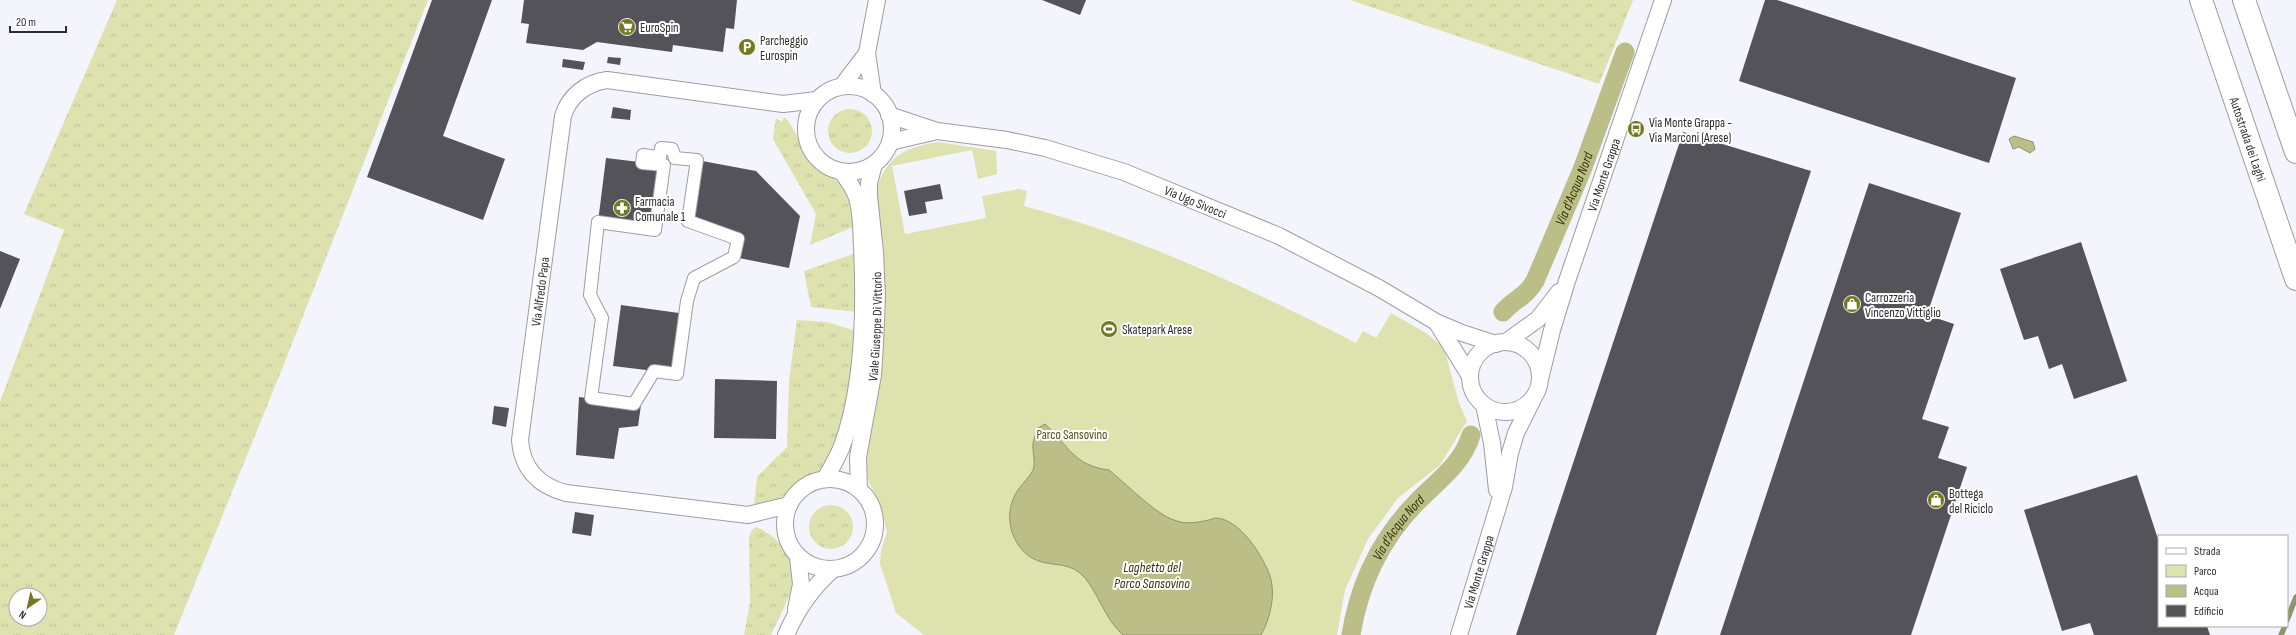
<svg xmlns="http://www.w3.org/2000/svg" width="2296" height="635" viewBox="0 0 2296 635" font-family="'Sofia Sans Condensed',sans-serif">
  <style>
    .grass { fill: url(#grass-tufts); fill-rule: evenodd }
    .park { fill: #dee2ae }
    .water { fill: #bbbe87; stroke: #91936d }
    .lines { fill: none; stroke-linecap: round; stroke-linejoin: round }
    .stream { stroke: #91936d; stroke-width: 5.5 }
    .canal { stroke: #bbbe87; stroke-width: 19 }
    .building { fill: #535359 }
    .pedestrian-casing { stroke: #9d9da4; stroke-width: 14 }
    .minor-casing { stroke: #9d9da4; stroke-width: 18 }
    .motorway-casing { stroke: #9d9da4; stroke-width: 24 }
    .pedestrian { stroke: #fff; stroke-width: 12 }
    .minor { stroke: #fff; stroke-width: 16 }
    .motorway { stroke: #fff; stroke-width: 22 }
    .labels { text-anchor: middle; stroke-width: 4; stroke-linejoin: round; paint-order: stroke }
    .poi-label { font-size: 13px; fill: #2e2e30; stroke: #fff; text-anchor: start }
    .street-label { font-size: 13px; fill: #2e2e30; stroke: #fff }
    .park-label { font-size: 13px; fill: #515313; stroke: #fff }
    .water-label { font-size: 14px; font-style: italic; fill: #343509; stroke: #fff }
  </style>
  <defs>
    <pattern id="grass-tufts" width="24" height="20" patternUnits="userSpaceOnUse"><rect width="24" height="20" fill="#dee2ae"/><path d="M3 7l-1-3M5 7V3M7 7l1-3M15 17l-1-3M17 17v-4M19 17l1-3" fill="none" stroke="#bfc296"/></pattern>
  </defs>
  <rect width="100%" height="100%" fill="#f4f4fc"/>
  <!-- grass -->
  <g class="grass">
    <path d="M 117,0 L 428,0 L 284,364 L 174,635 L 0,635 L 0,402 L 64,230 L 24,214 ZM 16,595 L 40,595 L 40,619 L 16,619 Z"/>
    <path d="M 1350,0 L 1633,0 L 1599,84 Z"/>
    <circle cx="850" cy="131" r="22"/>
    <path d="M 784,117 C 798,130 799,147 810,162 C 816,170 824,173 833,178 C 850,189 850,209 853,227 L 810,245 L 816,214 L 773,139 L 776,118 L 782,122 Z"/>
    <path d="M 856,253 L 857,312 L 811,307 L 804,271 Z"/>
    <path d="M 797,320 L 827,322 L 856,331 C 853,366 846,444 822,469 C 815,477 805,483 796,489 C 784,497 768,504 754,504 L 757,477 L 787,447 L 789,381 Z"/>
    <circle cx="831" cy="527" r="22"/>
    <path d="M 756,527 C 782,538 799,562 790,592 C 786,606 777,621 771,635 L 744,635 L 750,602 L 749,539 L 751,531 Z"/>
  </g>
  <!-- park -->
  <path class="park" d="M 938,142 L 996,151 L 997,174 L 978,179 L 972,150 L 892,166 L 905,234 L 986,218 L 982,196 L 1019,189 L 1027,191 L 1024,206 C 1140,237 1249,288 1356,343 L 1363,331 L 1376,338 L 1391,313 L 1426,333 L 1444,348 L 1459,403 L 1467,421 L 1440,465 L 1398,498 L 1368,539 L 1345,590 L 1337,635 L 924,635 L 896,613 L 880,564 L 881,551 L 887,532 L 881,508 L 865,473 L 876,189 C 889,155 903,148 938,142 Z"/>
  <!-- water -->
  <g class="water">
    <path d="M 2014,136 L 2033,142 L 2035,149 L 2030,153 L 2019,147 L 2013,149 L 2009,139 Z"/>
    <path d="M 1045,424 C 1069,446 1074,466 1109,470 C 1125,483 1157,515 1174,520 C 1184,524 1194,523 1204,521 C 1208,521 1213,518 1216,518 C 1240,519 1263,556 1270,576 C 1276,595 1270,619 1261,635 L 1123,635 C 1104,619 1096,586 1080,573 C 1065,561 1047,567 1032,558 C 1012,546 1004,518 1014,497 C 1018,487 1028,480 1033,470 C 1036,462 1032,451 1033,443 C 1034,438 1036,433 1038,428 Z"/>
  </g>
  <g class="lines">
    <!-- stream -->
    <g class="stream">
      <path d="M 2287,620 L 2296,597"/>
      <path d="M 2281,635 L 2285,626"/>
    </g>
    <!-- canal -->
    <g class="canal">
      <path id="s1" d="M 1503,312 C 1515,298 1524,299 1535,281 L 1582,170 L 1625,52"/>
      <path id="s2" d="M 1351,635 C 1359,585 1381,539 1416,503 C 1437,481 1462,465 1471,435"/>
    </g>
  </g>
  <!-- building -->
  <g class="building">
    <path d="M 432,0 L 492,0 L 443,136 L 505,159 L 483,220 L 367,177 Z"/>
    <path d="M 524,0 L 737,0 L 734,29 L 726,28 L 723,52 L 673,45 L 672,52 L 597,42 L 583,50 L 526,43 L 529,24 L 521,23 Z"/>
    <path d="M 1042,0 L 1086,0 L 1080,15 Z"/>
    <path d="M 1765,0 L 1777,0 L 2016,78 L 1989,163 L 1739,81 Z"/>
    <path d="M 608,57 L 621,58 L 620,65 L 607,63 Z"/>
    <path d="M 563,59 L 585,62 L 583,70 L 562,67 Z"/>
    <path d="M 613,107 L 631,110 L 630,120 L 611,118 Z"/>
    <path d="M 1683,132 L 1811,171 L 1656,635 L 1516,635 Z"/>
    <path d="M 606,158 L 664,165 L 655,230 L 598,222 Z"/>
    <path d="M 697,160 L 756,171 L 800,216 L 789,268 L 734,257 L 738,239 L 693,222 Z"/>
    <path d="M 1869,183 L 1961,213 L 1927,315 L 1954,324 L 1922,419 L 1949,427 L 1938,458 L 1967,467 L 1911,635 L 1720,635 Z"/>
    <path d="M 940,184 L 943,199 L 925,202 L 927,213 L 909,216 L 904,191 Z"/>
    <path d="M 2081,242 L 2127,381 L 2074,399 L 2062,364 L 2049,369 L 2038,336 L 2024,340 L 2000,269 Z"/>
    <path d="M 0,251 L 20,259 L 0,309 Z"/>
    <path d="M 621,305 L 679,313 L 671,373 L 613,366 Z"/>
    <path d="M 715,379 L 777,381 L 776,439 L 714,438 Z"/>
    <path d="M 579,397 L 641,405 L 638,426 L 619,428 L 614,459 L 576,455 Z"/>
    <path d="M 494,406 L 509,408 L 506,427 L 492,424 Z"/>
    <path d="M 2137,475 L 2159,542 L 2159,626 L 2207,626 L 2210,635 L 2094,635 L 2090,623 L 2062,631 L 2024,510 Z"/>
    <path d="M 575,512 L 594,515 L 591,536 L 572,533 Z"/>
  </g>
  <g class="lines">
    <!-- pedestrian casing -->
    <g class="pedestrian-casing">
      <path id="pedestrian" d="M 661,148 L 672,149 L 675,158 L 697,160 L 688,221 L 738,239 L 734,257 L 694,278 L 687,301 L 677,374 L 654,371 L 634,404 L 591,398 L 602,318 L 590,295 L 598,222 L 655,230 L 664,165 L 642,163 L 643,155 L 660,157 Z"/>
    </g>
    <!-- minor casing -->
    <g class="minor-casing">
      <g id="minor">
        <path d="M 842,86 L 867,53"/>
        <circle cx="849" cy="129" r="43"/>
        <path d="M 873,94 L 867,53 L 877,0"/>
        <path id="s3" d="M 889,115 L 937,131 L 1007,140 L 1045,148 L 1124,172 L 1279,236 L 1379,288 L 1436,322 L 1462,333 L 1496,344"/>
        <path d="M 890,142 L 933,132"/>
        <path d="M 1437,323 L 1470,376"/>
        <path d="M 1506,342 L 1538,319 L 1559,292"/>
        <circle cx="1505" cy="377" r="35"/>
        <path id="s4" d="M 1540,379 L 1552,330 L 1567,281 L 1663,0"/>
        <path d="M 1484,405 L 1492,443 L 1497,490"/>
        <circle cx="830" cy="524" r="45"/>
        <path d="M 825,479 C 831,468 838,457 842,446 C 864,387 865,309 862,247 C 861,231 862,211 856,195 C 853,187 847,179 842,172"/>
        <path id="s5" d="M 859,489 L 858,457 L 873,375 L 875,345 L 877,296 L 875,252 L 869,196 L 869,183 L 874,164"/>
        <path id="s6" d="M 789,505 L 748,515 L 566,493 C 539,486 522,469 520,440 L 563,116 C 569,96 586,83 607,80 L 783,104 L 817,100"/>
        <path d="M 796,609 L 801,584 L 798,557"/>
        <path d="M 786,635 C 797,609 811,589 832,570"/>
        <path id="s7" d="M 1459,635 L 1504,487 L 1510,453 L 1516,433 L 1533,399"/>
      </g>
    </g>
    <!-- motorway casing -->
    <g class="motorway-casing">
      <g id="motorway">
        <path id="s8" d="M 2201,0 L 2296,279"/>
        <path d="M 2244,0 L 2296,152"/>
      </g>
    </g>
    <!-- pedestrian -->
    <use href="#pedestrian" class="pedestrian"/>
    <!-- minor -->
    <use href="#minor" class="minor"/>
    <!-- motorway -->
    <use href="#motorway" class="motorway"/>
  </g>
  <!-- icons -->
  <defs>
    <g id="supermarket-disc" transform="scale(0.9)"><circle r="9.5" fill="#75781f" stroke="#fff"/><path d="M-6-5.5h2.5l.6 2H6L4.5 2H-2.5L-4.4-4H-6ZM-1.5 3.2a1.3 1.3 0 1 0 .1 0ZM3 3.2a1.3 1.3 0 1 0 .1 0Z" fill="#fff"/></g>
    <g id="parking-disc" transform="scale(0.9)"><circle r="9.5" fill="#75781f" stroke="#fff"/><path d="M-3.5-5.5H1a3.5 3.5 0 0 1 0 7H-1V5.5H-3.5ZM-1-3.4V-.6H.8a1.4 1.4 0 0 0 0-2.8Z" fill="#fff"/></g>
    <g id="bus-disc" transform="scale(0.9)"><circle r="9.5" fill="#75781f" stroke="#fff"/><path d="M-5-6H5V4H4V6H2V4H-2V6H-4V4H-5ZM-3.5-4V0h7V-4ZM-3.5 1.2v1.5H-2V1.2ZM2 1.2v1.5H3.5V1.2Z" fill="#fff"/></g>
    <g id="pharmacy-disc" transform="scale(0.9)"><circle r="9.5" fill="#75781f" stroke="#fff"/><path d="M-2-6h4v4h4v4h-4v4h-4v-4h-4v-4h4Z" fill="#fff"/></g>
    <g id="shop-disc" transform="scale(0.9)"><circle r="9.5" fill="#75781f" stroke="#fff"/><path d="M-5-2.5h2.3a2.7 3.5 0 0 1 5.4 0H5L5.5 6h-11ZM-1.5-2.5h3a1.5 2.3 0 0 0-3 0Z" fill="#fff"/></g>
    <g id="stadium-disc" transform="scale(0.9)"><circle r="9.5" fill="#75781f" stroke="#fff"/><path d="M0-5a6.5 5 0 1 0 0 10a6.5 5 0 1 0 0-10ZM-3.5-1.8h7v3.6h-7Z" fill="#fff"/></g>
  </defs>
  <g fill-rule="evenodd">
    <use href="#supermarket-disc" x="627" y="27"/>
    <use href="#parking-disc" x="747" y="47"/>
    <use href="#bus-disc" x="1636" y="129"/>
    <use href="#pharmacy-disc" x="622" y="208"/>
    <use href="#shop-disc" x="1852" y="304"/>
    <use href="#stadium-disc" x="1109" y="329"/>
    <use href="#shop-disc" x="1936" y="500"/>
  </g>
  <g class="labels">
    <!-- poi labels -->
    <g class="poi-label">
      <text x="640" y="32">EuroSpin</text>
      <text x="760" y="45">Parcheggio<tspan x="760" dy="15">Eurospin</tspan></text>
      <text x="1649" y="127">Via Monte Grappa -<tspan x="1649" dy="15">Via Marconi (Arese)</tspan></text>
      <text x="635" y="206">Farmacia<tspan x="635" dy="15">Comunale 1</tspan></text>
      <text x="1865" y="302">Carrozzeria<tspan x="1865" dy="15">Vincenzo Vittiglio</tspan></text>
      <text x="1122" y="334">Skatepark Arese</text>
      <text x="1949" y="498">Bottega<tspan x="1949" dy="15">del Riciclo</tspan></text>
    </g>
    <!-- street labels -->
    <g class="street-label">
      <text dy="5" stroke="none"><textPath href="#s8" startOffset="147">Autostrada dei Laghi</textPath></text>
      <text dy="5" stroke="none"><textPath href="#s4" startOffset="214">Via Monte Grappa</textPath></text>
      <text dy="5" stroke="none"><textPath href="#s3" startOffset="320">Via Ugo Sivocci</textPath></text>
      <text dy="5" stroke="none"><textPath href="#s6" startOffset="451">Via Alfredo Papa</textPath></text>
      <text dy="5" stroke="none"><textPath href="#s5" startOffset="164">Viale Giuseppe Di Vittorio</textPath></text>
      <text dy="5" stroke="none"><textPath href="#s7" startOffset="66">Via Monte Grappa</textPath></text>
    </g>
    <!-- park labels -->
    <g class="park-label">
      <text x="1072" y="439">Parco Sansovino</text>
    </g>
    <!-- water labels -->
    <g class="water-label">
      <text dy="5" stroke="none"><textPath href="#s1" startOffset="145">Via d'Acqua Nord</textPath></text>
      <text dy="5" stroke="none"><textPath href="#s2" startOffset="119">Via d'Acqua Nord</textPath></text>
      <text x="1152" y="572">Laghetto del<tspan x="1152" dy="16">Parco Sansovino</tspan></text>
    </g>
  </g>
  <!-- legend -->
  <rect x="2158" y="535" width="130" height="92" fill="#ffffff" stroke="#ababac"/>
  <rect x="2166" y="548" width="20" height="6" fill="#ffffff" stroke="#ababac"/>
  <text x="2194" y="555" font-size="12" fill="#2e2e30">Strada</text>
  <rect x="2166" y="565" width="20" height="12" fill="#dee2ae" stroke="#ababac"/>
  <text x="2194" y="575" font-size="12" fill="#2e2e30">Parco</text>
  <rect x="2166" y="585" width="20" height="12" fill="#bbbe87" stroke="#ababac"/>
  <text x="2194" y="595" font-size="12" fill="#2e2e30">Acqua</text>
  <rect x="2166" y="605" width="20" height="12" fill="#535359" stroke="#ababac"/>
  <text x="2194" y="615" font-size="12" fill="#2e2e30">Edificio</text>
  <!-- north arrow -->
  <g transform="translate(28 607) rotate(214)"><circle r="19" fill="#ffffff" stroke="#ababac"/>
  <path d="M0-3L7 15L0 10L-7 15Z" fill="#75781f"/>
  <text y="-6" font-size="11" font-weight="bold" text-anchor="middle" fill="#2e2e30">N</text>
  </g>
  <!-- scale -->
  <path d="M10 26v6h56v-6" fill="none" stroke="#2e2e30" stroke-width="2"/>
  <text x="16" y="26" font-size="12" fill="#2e2e30" stroke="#ffffff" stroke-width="3" paint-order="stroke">20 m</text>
</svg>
